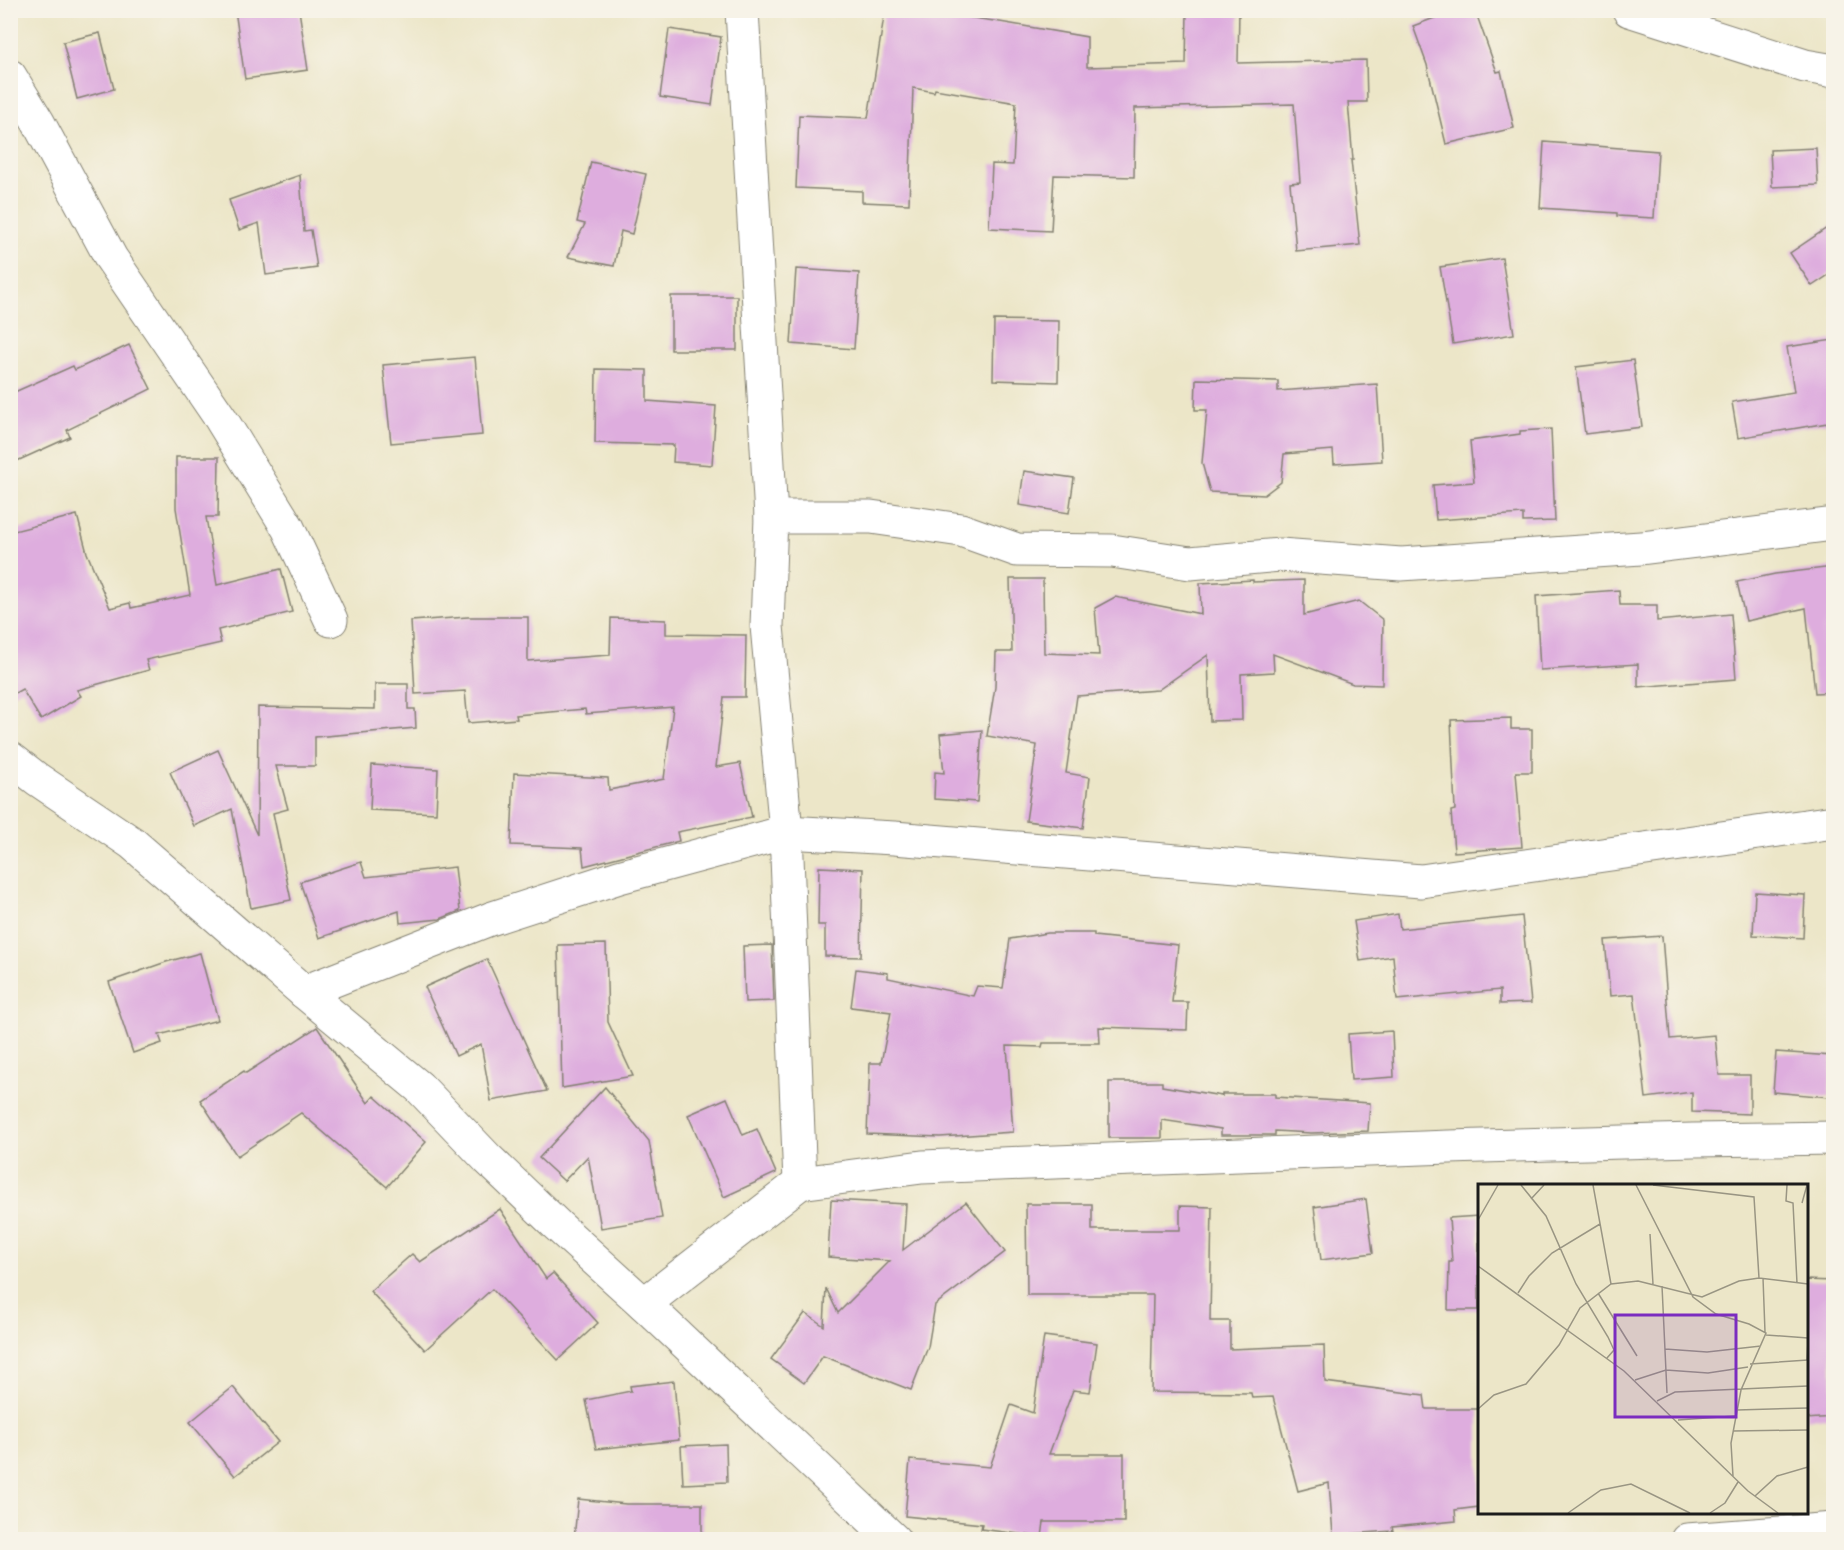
<svg xmlns="http://www.w3.org/2000/svg" width="1844" height="1550" viewBox="0 0 1844 1550" font-family="Mali,sans-serif">
  <style>
    .building { fill: #deadde }
    .lines { fill: none; stroke-linecap: round; stroke-linejoin: round }
    .minor-casing { stroke: #848172; stroke-width: 35 }
    .minor { stroke: #fff; stroke-width: 33 }
    .inset-road { fill: none; stroke: #999583; stroke-width: 1.5 }
    .view { fill: #7b2cbf; fill-opacity: 0.15; stroke: #7b2cbf; stroke-width: 3 }
    .inset-edge { fill: none; stroke: #1c1c1c; stroke-width: 3 }
  </style>
  <rect width="100%" height="100%" fill="#f7f3e8"/>
  <filter id="ink" filterUnits="userSpaceOnUse"><feTurbulence type="fractalNoise" baseFrequency=".0167" numOctaves="2"/><feDisplacementMap in="SourceGraphic" scale="12" xChannelSelector="R" yChannelSelector="G"/><feConvolveMatrix kernelMatrix="1 2 1 2 8 2 1 2 1" color-interpolation-filters="sRGB"/></filter>
  <filter id="wash" filterUnits="userSpaceOnUse"><feTurbulence type="fractalNoise" baseFrequency=".008" numOctaves="4" result="noise"/><feDisplacementMap in="SourceGraphic" scale="24" xChannelSelector="R" yChannelSelector="G"/><feGaussianBlur stdDeviation="1.35" result="paint"/><feColorMatrix in="noise" values="0 0 0 0 0 0 0 0 0 0 0 0 0 0 0 0 0 1.4 0 .05"/><feComposite in="paint" operator="in"/></filter>
  <g filter="url(#wash)">
    <rect width="100%" height="100%" fill="#ece6c8"/>
    <g id="blocks">
      <!-- building -->
      <g class="building">
        <path d="M 235,10 L 299,10 L 308,70 L 245,79 Z"/>
        <path d="M 885,10 L 918,10 L 994,21 L 1087,37 L 1087,67 L 1186,64 L 1187,10 L 1239,10 L 1238,63 L 1366,60 L 1367,102 L 1348,102 L 1353,160 L 1351,160 L 1360,245 L 1296,251 L 1290,183 L 1300,182 L 1294,104 L 1135,108 L 1134,177 L 1054,175 L 1051,231 L 989,228 L 992,164 L 1013,165 L 1016,103 L 935,89 L 934,92 L 913,88 L 909,204 L 862,202 L 862,191 L 796,188 L 799,115 L 868,118 Z"/>
        <path d="M 1456,10 L 1475,10 L 1497,72 L 1501,71 L 1514,128 L 1446,144 L 1427,65 L 1413,26 Z"/>
        <path d="M 669,29 L 721,37 L 712,105 L 660,97 Z"/>
        <path d="M 100,33 L 114,89 L 77,99 L 63,42 Z"/>
        <path d="M 1544,142 L 1658,151 L 1654,218 L 1617,216 L 1617,213 L 1540,208 Z"/>
        <path d="M 1816,148 L 1818,185 L 1772,187 L 1770,150 Z"/>
        <path d="M 591,162 L 646,174 L 632,234 L 621,231 L 614,266 L 568,257 L 585,224 L 577,222 Z"/>
        <path d="M 300,175 L 304,231 L 311,230 L 317,268 L 266,275 L 259,223 L 239,230 L 229,200 Z"/>
        <path d="M 1833,224 L 1833,272 L 1812,286 L 1790,253 Z"/>
        <path d="M 1502,258 L 1514,334 L 1453,344 L 1440,267 Z"/>
        <path d="M 796,269 L 859,273 L 854,349 L 791,344 Z"/>
        <rect x="671" y="296" width="66" height="54"/>
        <path d="M 994,320 L 1059,321 L 1058,382 L 993,380 Z"/>
        <path d="M 1833,340 L 1833,422 L 1738,438 L 1732,402 L 1794,392 L 1787,347 Z"/>
        <path d="M 129,345 L 151,389 L 67,430 L 70,437 L 17,461 L 10,446 L 10,394 L 73,366 L 75,370 Z"/>
        <path d="M 475,357 L 482,435 L 391,443 L 383,365 Z"/>
        <path d="M 1633,360 L 1642,427 L 1585,434 L 1576,367 Z"/>
        <path d="M 596,369 L 647,370 L 647,401 L 716,406 L 712,465 L 673,462 L 674,445 L 595,443 Z"/>
        <path d="M 1196,379 L 1278,381 L 1278,391 L 1377,384 L 1382,461 L 1334,464 L 1333,450 L 1284,454 L 1281,482 L 1264,495 L 1210,492 L 1202,463 L 1207,410 L 1195,410 Z"/>
        <path d="M 1551,429 L 1555,521 L 1523,522 L 1523,514 L 1436,520 L 1433,485 L 1474,482 L 1470,441 L 1520,434 L 1520,431 Z"/>
        <path d="M 176,457 L 219,457 L 218,517 L 206,517 L 217,585 L 281,569 L 292,612 L 218,630 L 221,643 L 146,660 L 149,670 L 77,690 L 81,696 L 41,720 L 22,689 L 10,696 L 10,532 L 77,515 L 87,553 L 110,608 L 130,603 L 131,608 L 190,595 L 176,508 Z"/>
        <path d="M 1024,471 L 1074,478 L 1069,513 L 1019,505 Z"/>
        <path d="M 1833,567 L 1833,692 L 1815,693 L 1806,608 L 1746,621 L 1737,582 L 1775,574 Z"/>
        <path d="M 1010,579 L 1043,579 L 1044,653 L 1099,655 L 1095,608 L 1115,597 L 1201,614 L 1200,583 L 1253,580 L 1253,582 L 1304,580 L 1304,615 L 1359,601 L 1383,620 L 1382,685 L 1353,684 L 1273,654 L 1274,672 L 1241,674 L 1242,720 L 1210,721 L 1208,655 L 1158,690 L 1077,696 L 1066,773 L 1090,777 L 1083,828 L 1026,821 L 1037,745 L 987,736 L 995,687 L 996,652 L 1012,652 Z"/>
        <path d="M 1619,590 L 1620,605 L 1657,605 L 1657,621 L 1731,614 L 1736,679 L 1638,687 L 1638,664 L 1540,670 L 1536,596 Z"/>
        <path d="M 468,617 L 528,617 L 528,661 L 610,655 L 611,618 L 666,620 L 666,634 L 746,635 L 745,697 L 724,697 L 716,767 L 740,763 L 752,817 L 677,832 L 679,841 L 584,866 L 582,848 L 511,845 L 514,773 L 608,778 L 609,790 L 664,779 L 673,707 L 586,714 L 585,709 L 516,715 L 517,719 L 468,723 L 465,691 L 415,694 L 411,621 Z"/>
        <path d="M 375,684 L 408,684 L 408,709 L 415,709 L 416,728 L 315,737 L 315,766 L 276,766 L 288,809 L 273,813 L 291,900 L 251,908 L 232,809 L 194,826 L 170,772 L 218,750 L 257,835 L 258,707 L 375,709 Z"/>
        <path d="M 1511,718 L 1511,729 L 1532,729 L 1532,772 L 1516,772 L 1522,847 L 1454,852 L 1451,811 L 1455,810 L 1451,720 Z"/>
        <path d="M 982,730 L 977,802 L 934,799 L 935,772 L 944,773 L 940,734 Z"/>
        <path d="M 372,765 L 438,769 L 436,813 L 370,810 Z"/>
        <path d="M 361,862 L 366,877 L 455,867 L 460,911 L 440,919 L 400,923 L 399,911 L 319,938 L 300,882 Z"/>
        <path d="M 819,867 L 863,869 L 861,957 L 825,956 L 825,925 L 818,925 Z"/>
        <path d="M 1755,892 L 1805,895 L 1803,938 L 1753,935 Z"/>
        <path d="M 1398,914 L 1400,929 L 1522,916 L 1531,1003 L 1500,1004 L 1500,990 L 1397,1000 L 1393,956 L 1360,961 L 1354,921 Z"/>
        <path d="M 1048,933 L 1094,933 L 1094,936 L 1178,945 L 1172,1002 L 1188,1002 L 1187,1030 L 1099,1027 L 1100,1043 L 1043,1043 L 1042,1047 L 1007,1046 L 1013,1132 L 940,1137 L 867,1134 L 870,1063 L 881,1063 L 891,1012 L 851,1007 L 856,969 L 888,973 L 888,978 L 973,996 L 977,986 L 1003,988 L 1010,939 Z"/>
        <path d="M 1662,936 L 1670,1039 L 1715,1035 L 1719,1075 L 1750,1075 L 1750,1114 L 1692,1112 L 1692,1092 L 1646,1098 L 1634,994 L 1610,996 L 1605,940 Z"/>
        <path d="M 606,944 L 608,1022 L 633,1076 L 562,1088 L 558,945 Z"/>
        <path d="M 772,945 L 774,1001 L 745,1002 L 743,946 Z"/>
        <path d="M 200,953 L 218,1020 L 159,1035 L 162,1043 L 133,1053 L 109,982 L 166,962 Z"/>
        <path d="M 487,959 L 547,1091 L 491,1101 L 481,1044 L 456,1056 L 425,987 Z"/>
        <path d="M 317,1027 L 368,1103 L 374,1096 L 426,1142 L 387,1187 L 301,1113 L 237,1156 L 200,1100 L 244,1071 L 246,1073 Z"/>
        <path d="M 1392,1031 L 1394,1077 L 1351,1080 L 1348,1034 Z"/>
        <path d="M 1776,1052 L 1832,1056 L 1829,1097 L 1773,1092 Z"/>
        <path d="M 1109,1082 L 1162,1082 L 1162,1086 L 1222,1096 L 1222,1094 L 1275,1094 L 1275,1097 L 1370,1103 L 1368,1131 L 1311,1133 L 1275,1131 L 1275,1135 L 1221,1135 L 1221,1129 L 1162,1120 L 1162,1138 L 1109,1138 Z"/>
        <path d="M 605,1087 L 649,1141 L 662,1218 L 601,1228 L 588,1156 L 564,1181 L 539,1158 Z"/>
        <path d="M 727,1098 L 743,1135 L 757,1129 L 776,1173 L 724,1197 L 688,1115 Z"/>
        <path d="M 1366,1199 L 1373,1253 L 1321,1260 L 1314,1207 Z"/>
        <path d="M 831,1200 L 906,1204 L 903,1250 L 966,1202 L 1005,1252 L 935,1305 L 928,1347 L 911,1390 L 823,1356 L 804,1383 L 771,1359 L 805,1313 L 824,1326 L 826,1288 L 838,1313 L 890,1261 L 828,1257 Z"/>
        <path d="M 1026,1204 L 1092,1204 L 1092,1230 L 1180,1230 L 1180,1206 L 1212,1207 L 1210,1321 L 1230,1321 L 1230,1349 L 1324,1345 L 1325,1382 L 1424,1395 L 1426,1409 L 1479,1409 L 1479,1507 L 1455,1510 L 1456,1521 L 1392,1527 L 1393,1531 L 1333,1535 L 1329,1483 L 1298,1491 L 1273,1397 L 1252,1398 L 1251,1393 L 1151,1392 L 1153,1295 L 1027,1295 Z"/>
        <path d="M 500,1209 L 546,1279 L 553,1273 L 598,1323 L 558,1360 L 492,1289 L 425,1350 L 370,1291 L 412,1254 L 420,1262 Z"/>
        <path d="M 1479,1216 L 1479,1310 L 1448,1310 L 1449,1262 L 1452,1262 L 1449,1218 Z"/>
        <path d="M 1806,1280 L 1833,1281 L 1833,1338 L 1831,1338 L 1833,1417 L 1806,1419 Z"/>
        <path d="M 1044,1336 L 1097,1343 L 1090,1392 L 1073,1390 L 1049,1454 L 1124,1454 L 1124,1522 L 1044,1522 L 1042,1537 L 981,1529 L 982,1524 L 905,1516 L 910,1460 L 990,1467 L 1011,1405 L 1033,1413 Z"/>
        <path d="M 674,1381 L 679,1440 L 596,1449 L 586,1400 L 631,1391 L 630,1386 Z"/>
        <path d="M 233,1387 L 278,1442 L 235,1476 L 190,1422 Z"/>
        <path d="M 726,1444 L 727,1482 L 683,1484 L 681,1446 Z"/>
        <path d="M 578,1499 L 626,1504 L 702,1504 L 702,1539 L 574,1539 Z"/>
      </g>
    </g>
  </g>
  <g filter="url(#ink)">
    <use href="#blocks" fill-opacity="0" stroke="#848172" stroke-width="1.5"/>
    <g class="lines">
      <!-- minor casing -->
      <g class="minor-casing">
        <g id="minor">
          <path d="M 742,10 L 771,517 L 767,626 L 786,832 L 800,1183"/>
          <path d="M 1629,10 L 1805,66 L 1834,71"/>
          <path d="M 10,76 L 38,122 L 111,258 L 221,419 L 288,528 L 331,620"/>
          <path d="M 771,517 L 871,517 L 961,530 L 1017,550 L 1112,551 L 1190,563 L 1280,555 L 1401,564 L 1641,548 L 1834,524"/>
          <path d="M 10,758 L 37,779 L 132,843 L 304,992 L 419,1087 L 488,1159 L 558,1226 L 644,1304 L 894,1540"/>
          <path d="M 304,992 L 490,919 L 619,877 L 786,832 L 894,838 L 1421,881 L 1834,822"/>
          <path d="M 644,1304 L 800,1183 L 922,1167 L 1449,1147 L 1693,1140 L 1834,1138"/>
          <path d="M 1687,1540 L 1834,1529"/>
        </g>
      </g>
      <!-- minor -->
      <use href="#minor" class="minor"/>
    </g>
  </g>
  <!-- overview -->
  <g transform="translate(1478 1184)">
    <rect width="330" height="330" fill="#ece6c8"/>
    <path class="inset-road" d="M 43,1 L 68,32 L 98,100 L 130,153 L 136,166 L 129,174M 115,1 L 133,100M 158,1 L 215,113 L 238,130 L 271,140 L 288,149 L 263,206 L 253,259 L 255,292M 175,1 L 276,13 L 281,94M 309,1 L 308,17 L 315,19 L 319,99M 53,15 L 66,1M 324,19 L 329,1M 0,36 L 20,1M 172,50 L 175,100M 0,82 L 146,187 L 270,307 L 300,329M 285,94 L 287,148M 184,102 L 189,209M 40,109 L 51,92 L 74,69 L 122,40M 120,109 L 159,172M 288,151 L 330,154M 187,165 L 229,168 L 283,162M 329,176 L 330,157M 272,180 L 330,176M 157,196 L 188,186 L 230,189 L 270,183M 179,217 L 197,208 L 330,202M 0,225 L 16,211 L 48,200 L 81,161 L 102,124 L 133,100 L 160,97 L 224,113 L 261,97 L 281,94 L 330,100M 259,226 L 330,224M 200,236 L 257,232M 255,247 L 330,246M 277,312 L 299,292 L 330,283M 90,329 L 123,306 L 153,300 L 212,329M 232,329 L 247,319 L 260,298"/>
    <path class="view" d="M 137,131 L 258,131 L 258,233 L 137,233 Z"/>
    <rect width="330" height="330" class="inset-edge"/>
  </g>
  <!-- margin -->
  <rect width="1844" height="1550" fill="none" stroke="#f7f3e8" stroke-width="36"/>
</svg>
